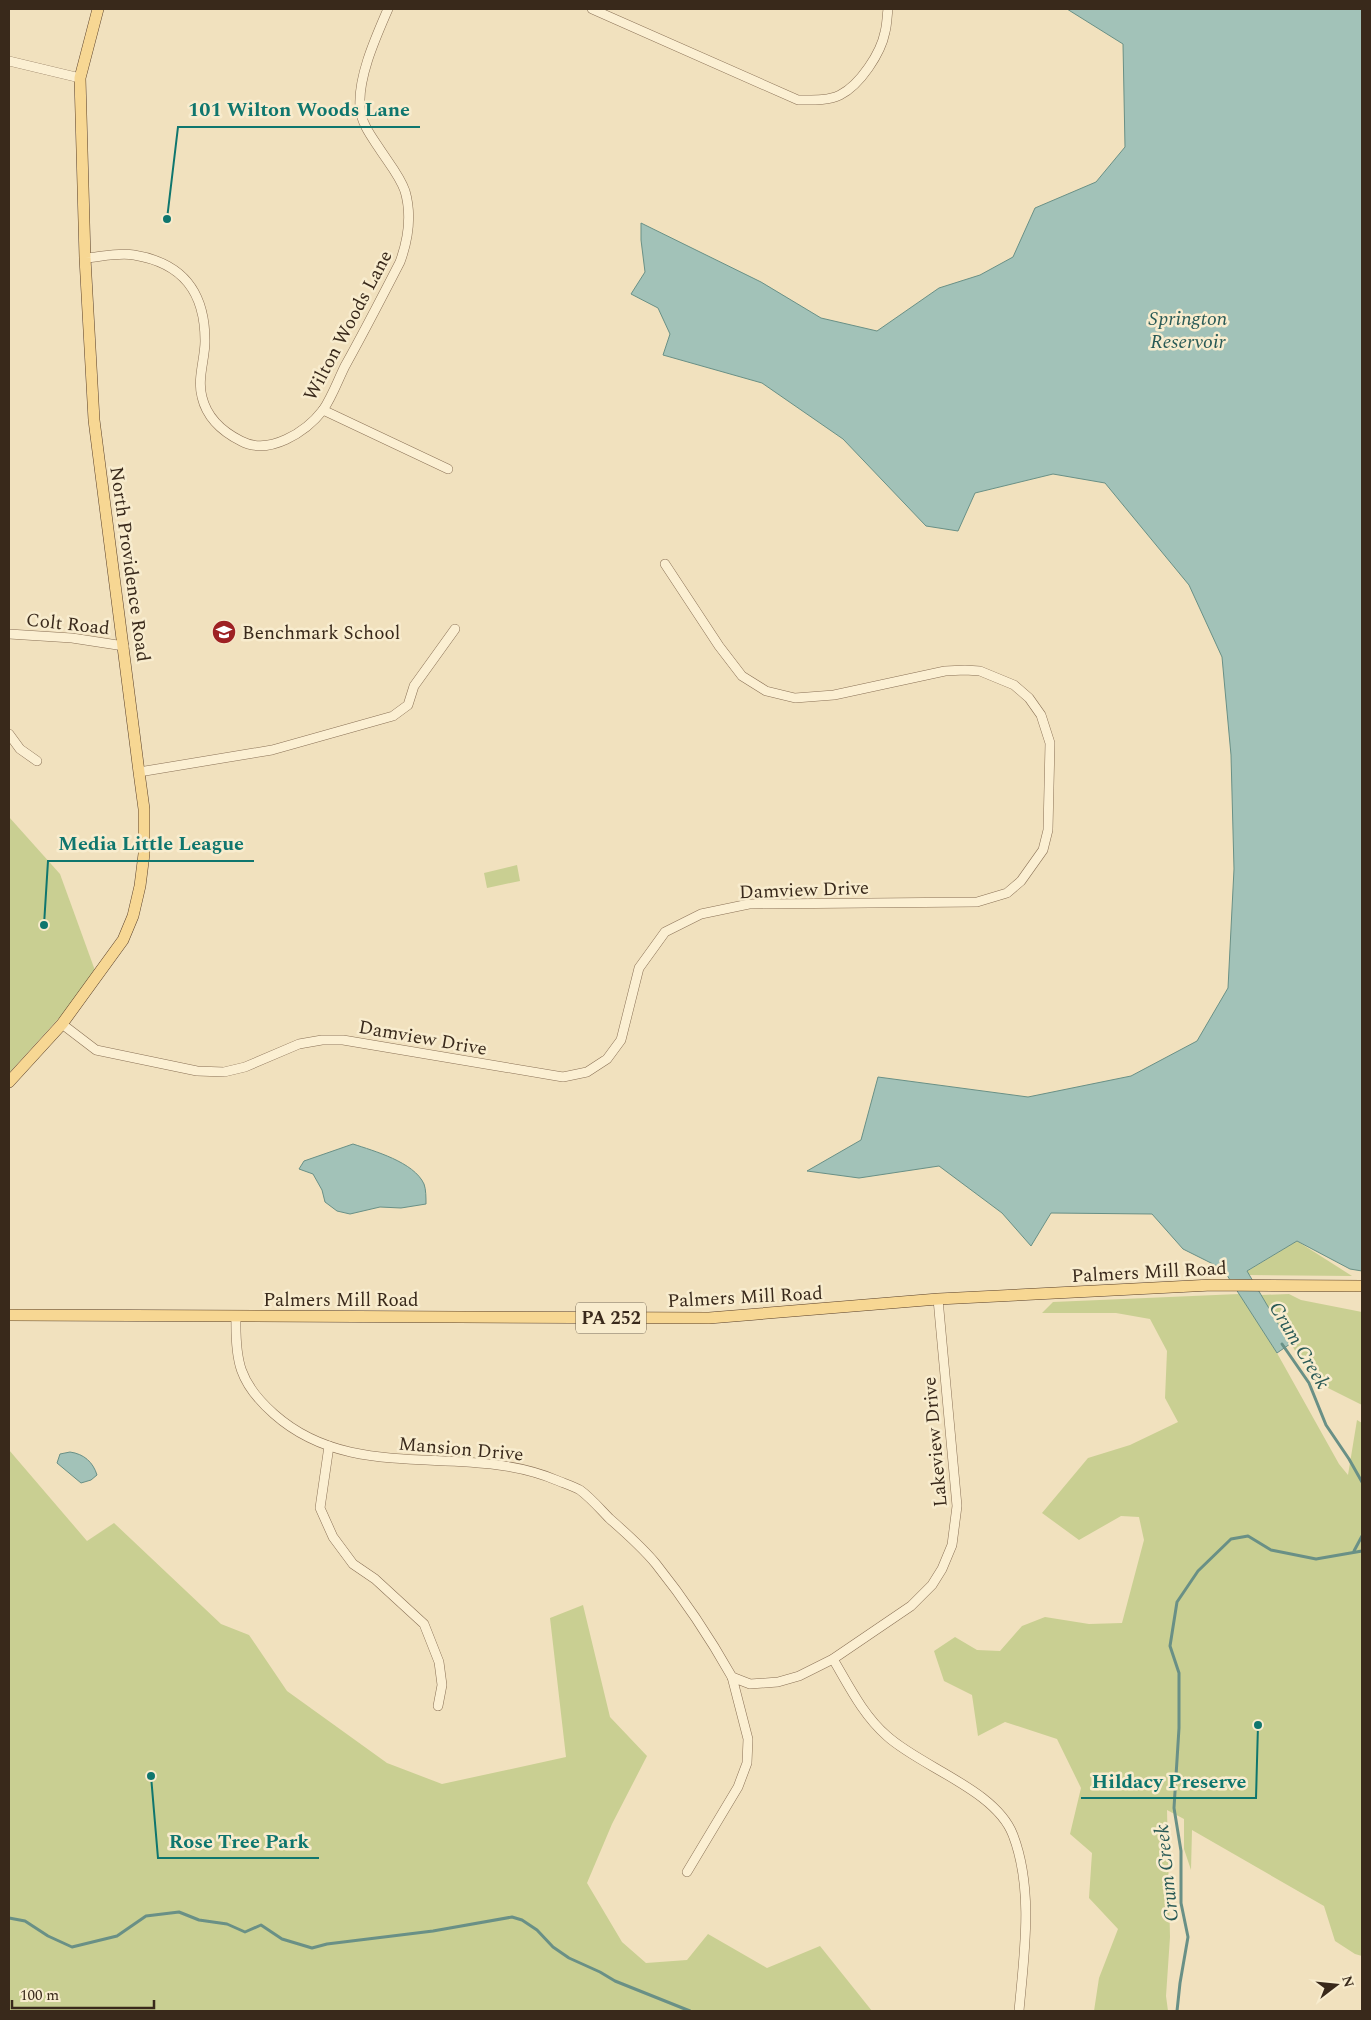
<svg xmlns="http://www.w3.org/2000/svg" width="1371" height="2020" viewBox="0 0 1371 2020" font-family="Spectral,serif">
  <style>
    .green { fill: #c9cf92 }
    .water { fill: #a2c2b8; stroke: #699086 }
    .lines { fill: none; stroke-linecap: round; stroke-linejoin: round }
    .stream { stroke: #699086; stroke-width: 3 }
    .minor-casing { stroke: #8a7156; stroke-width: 10 }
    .major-casing { stroke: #583f2a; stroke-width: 12 }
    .minor { stroke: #fbefd2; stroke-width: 9 }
    .major { stroke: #f7d793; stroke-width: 11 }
    .labels { text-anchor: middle; stroke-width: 5; stroke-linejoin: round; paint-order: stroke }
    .shield { fill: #f8ecce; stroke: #726451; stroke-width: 1 }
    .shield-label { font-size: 18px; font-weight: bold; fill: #39291b }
    .street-label { font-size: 19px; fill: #39291b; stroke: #f8ecce }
    .poi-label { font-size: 19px; fill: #39291b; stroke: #f8ecce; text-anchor: start }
    .water-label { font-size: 20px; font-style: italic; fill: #295a56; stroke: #f8ecce }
    .leader { fill: none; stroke: #0f766e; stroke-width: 2 }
    .callout-dot { fill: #0f766e; stroke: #f8ecce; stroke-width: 2 }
    .callout-label { font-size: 20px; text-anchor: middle; font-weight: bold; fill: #0f766e; stroke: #f8ecce; stroke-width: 5; stroke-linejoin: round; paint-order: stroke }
  </style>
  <rect width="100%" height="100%" fill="#f1e1be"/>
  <!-- green -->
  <g class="green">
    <path d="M 9,817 L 60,874 L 97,976 L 9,1073 Z"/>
    <path d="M 517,865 L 520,881 L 487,888 L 484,873 Z"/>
    <path d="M 1297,1241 L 1352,1276 L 1249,1275 L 1246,1272 Z"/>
    <path d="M 1239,1294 L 1277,1353 L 1339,1464 L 1348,1475 L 1357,1420 L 1362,1423 L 1362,1956 L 1355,1954 L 1335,1941 L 1324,1906 L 1192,1830 L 1191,1870 L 1184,1849 L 1184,1819 L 1167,1810 L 1170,1937 L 1166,1996 L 1168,2011 L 1094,2011 L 1099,1978 L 1118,1929 L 1089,1898 L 1092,1853 L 1070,1834 L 1081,1788 L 1057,1739 L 1005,1722 L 978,1736 L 972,1695 L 944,1681 L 934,1651 L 955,1637 L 977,1650 L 1000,1651 L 1022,1626 L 1045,1617 L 1089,1624 L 1122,1623 L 1144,1540 L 1139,1517 L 1121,1516 L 1079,1540 L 1042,1513 L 1088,1458 L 1130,1445 L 1178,1422 L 1165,1398 L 1167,1351 L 1150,1319 L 1116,1313 L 1042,1313 L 1053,1302 Z"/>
    <path d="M 1289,1294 L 1301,1300 L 1362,1312 L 1362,1405 L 1322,1385 L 1301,1360 L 1260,1295 Z"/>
    <path d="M 9,1450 L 87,1541 L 114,1523 L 221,1624 L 249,1635 L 287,1691 L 387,1763 L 442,1784 L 566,1757 L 550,1618 L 583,1605 L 610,1717 L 647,1756 L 612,1824 L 587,1883 L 622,1942 L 646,1963 L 687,1960 L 708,1934 L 767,1968 L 820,1946 L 872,2011 L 9,2011 Z"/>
  </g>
  <!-- water -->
  <g class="water">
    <path d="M 1067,9 L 1362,9 L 1362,1271 L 1350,1269 L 1297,1241 L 1247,1271 L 1290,1344 L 1277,1353 L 1223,1269 L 1183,1249 L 1152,1214 L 1051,1213 L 1031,1246 L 1002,1213 L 939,1166 L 859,1178 L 807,1171 L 861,1140 L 878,1077 L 1028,1097 L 1131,1076 L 1197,1041 L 1228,988 L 1234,869 L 1231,755 L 1222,657 L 1189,585 L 1105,483 L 1053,474 L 975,493 L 958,531 L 926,526 L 843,439 L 762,383 L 663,355 L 670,334 L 658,308 L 631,294 L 645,272 L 641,240 L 641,223 L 761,282 L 821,318 L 877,331 L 939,288 L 980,275 L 1013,257 L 1035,208 L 1096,182 L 1125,147 L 1123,44 Z"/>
    <path d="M 353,1144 C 374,1151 414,1162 424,1184 C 426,1189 426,1198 426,1204 L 401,1208 L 380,1207 L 350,1214 L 337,1211 L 325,1202 L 322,1190 L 313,1174 L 299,1169 L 304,1161 Z"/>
    <path d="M 70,1452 C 84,1454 93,1462 97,1475 L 91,1480 L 81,1483 L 57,1463 L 60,1454 Z"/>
  </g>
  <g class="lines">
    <!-- stream -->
    <g class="stream">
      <path d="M 1282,1344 L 1309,1383 L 1326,1425 L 1349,1459 L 1362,1482"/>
      <path d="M 1354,1551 L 1362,1536"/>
      <path d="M 9,1918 L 25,1921 L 48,1936 L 72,1947 L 117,1936 L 146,1916 L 179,1912 L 199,1920 L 227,1924 L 245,1932 L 261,1925 L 282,1939 L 312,1948 L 327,1944 L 433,1931 L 512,1917 L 522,1920 L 537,1930 L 553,1947 L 569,1958 L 600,1972 L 615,1981 L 690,2011"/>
      <path d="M 1177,2011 L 1180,1983 L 1188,1937 L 1181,1903 L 1181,1851 L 1174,1808 L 1179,1728 L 1179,1673 L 1170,1646 L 1177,1602 L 1198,1571 L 1231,1539 L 1248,1536 L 1271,1550 L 1316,1559 L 1362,1551"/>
    </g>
    <!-- minor casing -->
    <g class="minor-casing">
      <g id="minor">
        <path d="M 592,9 L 798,100 C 811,100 828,101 840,95 C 860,85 881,53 885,32 C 887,25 887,16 888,9"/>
        <path d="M 9,61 L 80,78"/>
        <path d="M 85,258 C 100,257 119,252 134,255 C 183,263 205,292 205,341 C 205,359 197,379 202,397 C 207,418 223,432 241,441 C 269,456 306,432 323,410 C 332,397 338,380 345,366 C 364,332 382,297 400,262 C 408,240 412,215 405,191 C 400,176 388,162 379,148 C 371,136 361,123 360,107 C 358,76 376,37 388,9"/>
        <path d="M 323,410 L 448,469"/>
        <path d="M 9,634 L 72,638 L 124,646"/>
        <path d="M 9,734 L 20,749 L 37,761"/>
        <path d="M 139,772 L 272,750 L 393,716 L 408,705 L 414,686 L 455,629"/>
        <path d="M 62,1024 L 96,1050 L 197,1071 L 224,1072 L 245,1067 L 299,1044 L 322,1040 L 343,1040 L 563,1077 L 587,1072 L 607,1059 L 621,1040 L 639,968 L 665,932 L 701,914 L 749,904 L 977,902 L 1007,893 L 1021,881 L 1043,850 L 1048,830 L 1050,743 L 1041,715 L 1029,698 L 1014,685 L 980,671 L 965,670 L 945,671 L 834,695 L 795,698 L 766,691 L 742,676 L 719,646 L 665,564"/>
        <path d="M 236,1316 C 235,1361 239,1383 274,1414 C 355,1486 464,1441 556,1480 C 563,1483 573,1486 580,1490 C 591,1498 601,1510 610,1519 C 626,1533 643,1548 656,1564 C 684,1599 710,1638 732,1677"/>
        <path d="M 329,1446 L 320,1508 L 333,1537 L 353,1564 L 375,1579 L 424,1624 L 439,1662 L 442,1685 L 438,1706"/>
        <path d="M 833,1659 C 849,1686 863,1715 887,1736 C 921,1767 996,1790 1013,1835 C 1034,1890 1024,1955 1019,2011"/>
        <path d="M 687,1872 L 738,1787 L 747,1763 L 748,1739 L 732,1677 L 750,1684 L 778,1682 L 799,1676 L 833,1659 L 911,1606 L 932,1585 L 942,1569 L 952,1545 L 957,1506 L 938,1299"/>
      </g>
    </g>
    <!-- major casing -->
    <g class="major-casing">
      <g id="major">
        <path d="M 9,1082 L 62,1024 L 123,940 L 133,916 L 140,886 L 144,854 L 144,809 L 139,772 L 94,420 L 85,258 L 80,78 L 98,9"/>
        <path d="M 9,1315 L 709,1318 L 938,1299 L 1212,1285 L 1362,1286"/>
      </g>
    </g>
    <!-- minor -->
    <use href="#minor" class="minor"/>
    <!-- major -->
    <use href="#major" class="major"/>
  </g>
  <!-- icons -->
  <defs>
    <g id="school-disc" transform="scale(1.25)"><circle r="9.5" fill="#9e2123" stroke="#f8ecce"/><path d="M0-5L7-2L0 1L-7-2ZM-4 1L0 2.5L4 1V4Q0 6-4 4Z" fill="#fff"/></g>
  </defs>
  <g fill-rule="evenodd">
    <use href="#school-disc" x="224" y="632"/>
  </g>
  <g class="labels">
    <!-- shield labels -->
    <rect class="shield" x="576" y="1302.5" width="70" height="31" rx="4"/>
    <g class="shield-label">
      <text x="611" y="1324">PA 252</text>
    </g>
    <!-- street labels -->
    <g class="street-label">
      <text transform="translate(347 325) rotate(-62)" y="7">Wilton Woods Lane</text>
      <text transform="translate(131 564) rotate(82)" y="7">North Providence Road</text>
      <text transform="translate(68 623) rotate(6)" y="7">Colt Road</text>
      <text transform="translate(804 889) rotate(-2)" y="7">Damview Drive</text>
      <text transform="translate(423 1037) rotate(10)" y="7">Damview Drive</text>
      <text transform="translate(1149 1271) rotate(-3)" y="7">Palmers Mill Road</text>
      <text transform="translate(745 1296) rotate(-3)" y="7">Palmers Mill Road</text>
      <text x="341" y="1306">Palmers Mill Road</text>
      <text transform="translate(934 1442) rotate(-95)" y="7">Lakeview Drive</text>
      <text transform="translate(461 1448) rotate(5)" y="7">Mansion Drive</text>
    </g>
    <!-- poi labels -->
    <g class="poi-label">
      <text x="242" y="639">Benchmark School</text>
    </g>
    <!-- water labels -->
    <g class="water-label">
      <text x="1188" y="325">Springton<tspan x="1188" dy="23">Reservoir</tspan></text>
      <text transform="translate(1300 1345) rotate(59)" y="7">Crum Creek</text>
      <text transform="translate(1166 1873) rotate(-96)" y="7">Crum Creek</text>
    </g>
  </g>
  <!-- callouts -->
  <path class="leader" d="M167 219L178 127H420M44 925L48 861H254M1258 1725L1256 1798H1081M151 1776L158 1858H319"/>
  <g class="callout-dot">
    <circle cx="167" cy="219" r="5"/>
    <circle cx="44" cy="925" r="5"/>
    <circle cx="1258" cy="1725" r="5"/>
    <circle cx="151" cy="1776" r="5"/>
  </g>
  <g class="callout-label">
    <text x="299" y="116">101 Wilton Woods Lane</text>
    <text x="151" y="850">Media Little League</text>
    <text x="1169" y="1788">Hildacy Preserve</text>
    <text x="239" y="1848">Rose Tree Park</text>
  </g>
  <!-- border -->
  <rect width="1371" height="2020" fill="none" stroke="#39291b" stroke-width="20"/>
  <!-- north arrow -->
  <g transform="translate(1336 1985) rotate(74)" stroke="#f8ecce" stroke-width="4" paint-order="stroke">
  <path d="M0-4L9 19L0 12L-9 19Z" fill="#39291b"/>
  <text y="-8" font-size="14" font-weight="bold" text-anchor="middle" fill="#39291b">N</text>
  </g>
  <!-- scale -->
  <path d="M12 2000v8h142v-8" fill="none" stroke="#39291b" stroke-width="2.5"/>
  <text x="20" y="2000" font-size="15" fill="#39291b" stroke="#f8ecce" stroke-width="4" paint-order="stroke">100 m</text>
</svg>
